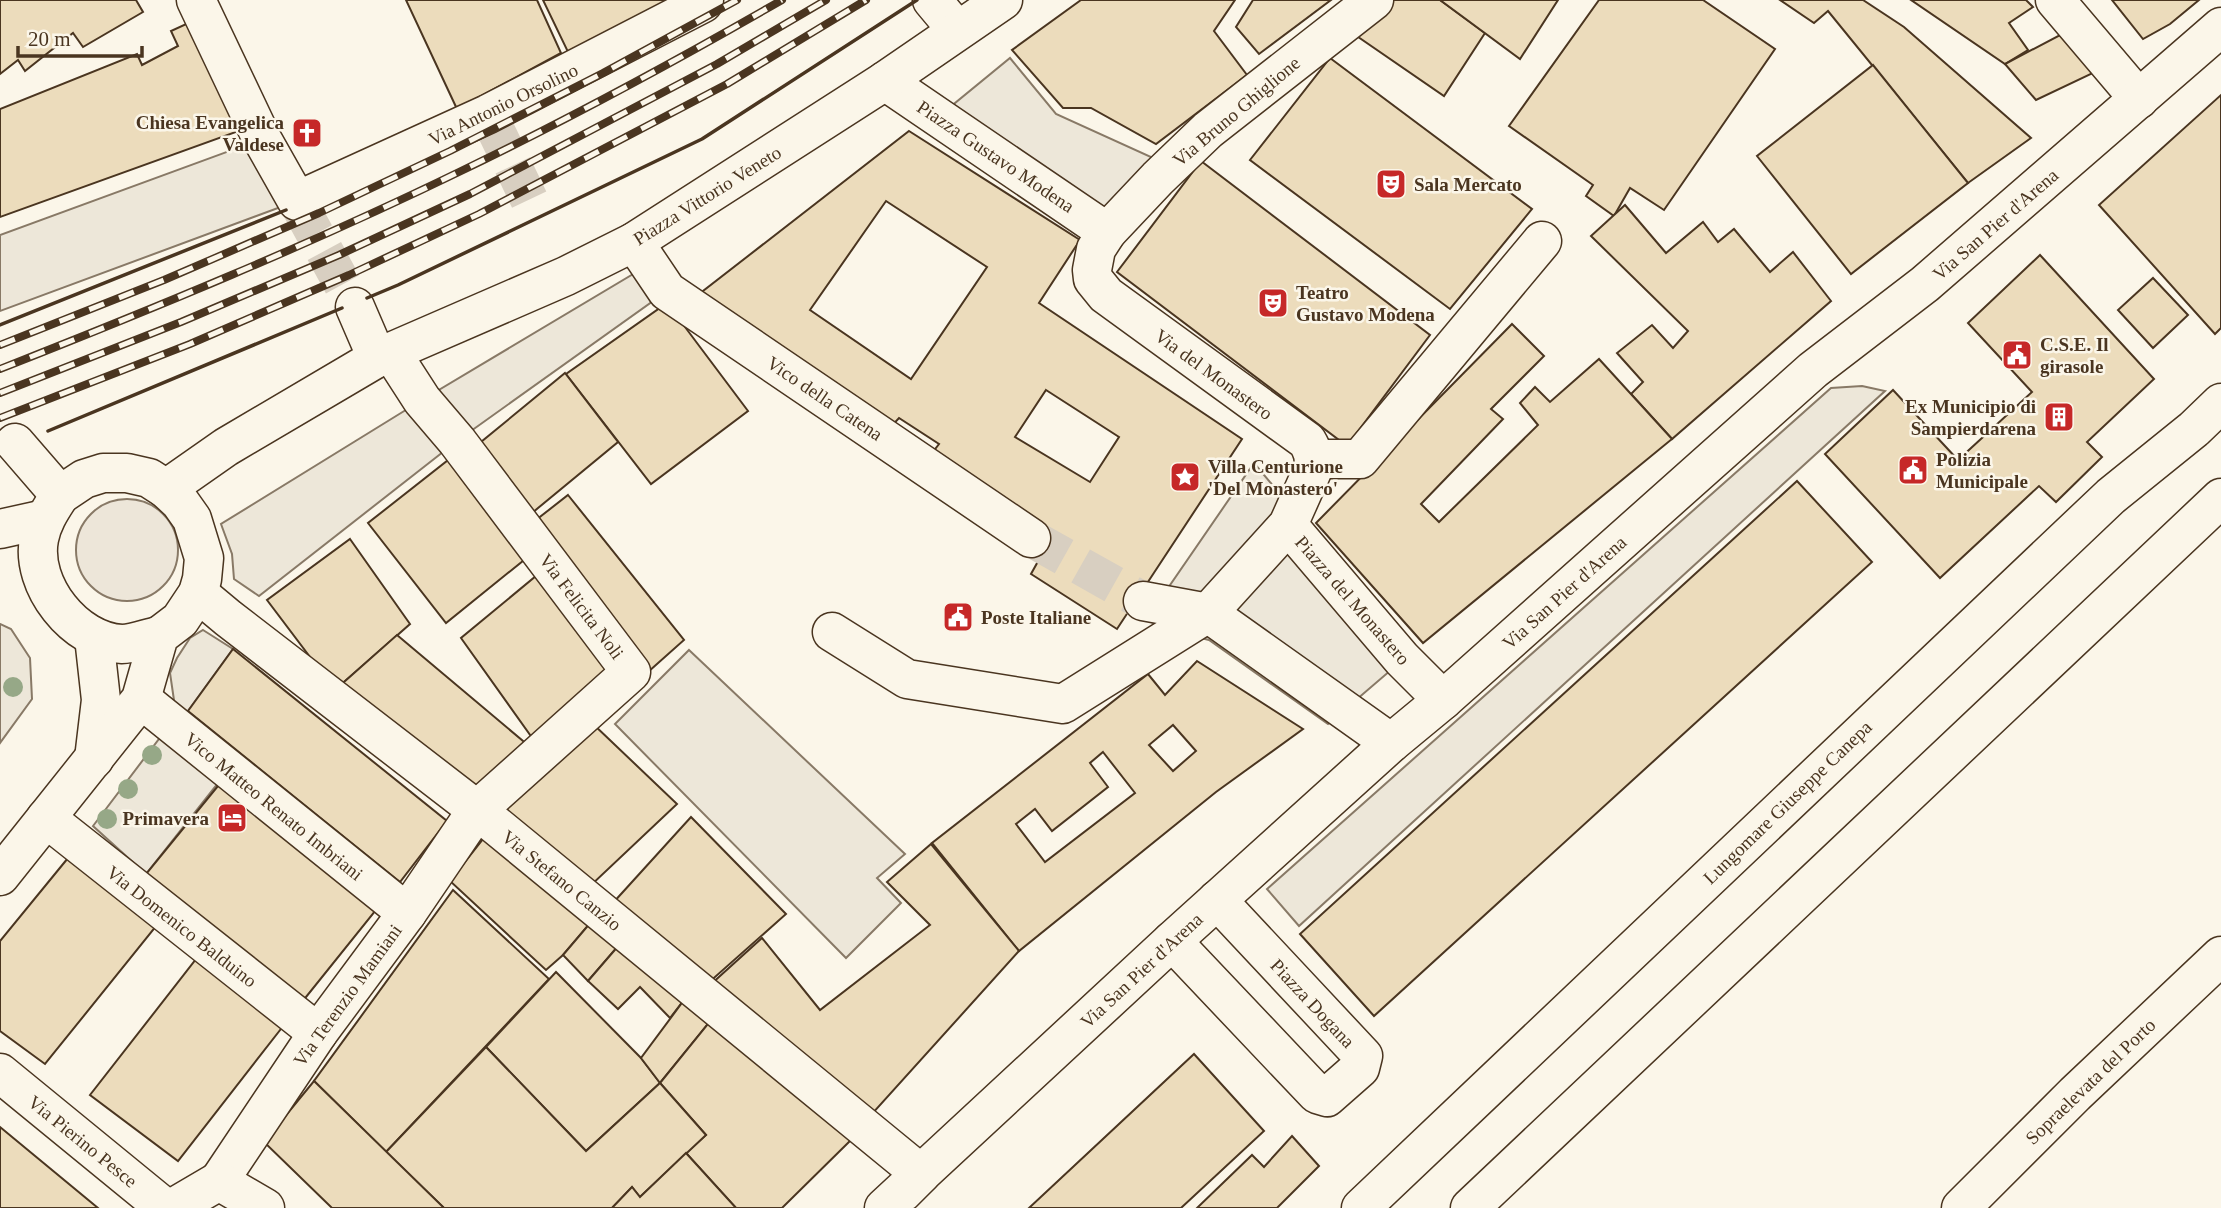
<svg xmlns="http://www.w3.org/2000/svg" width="2221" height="1208" viewBox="0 0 2221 1208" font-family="Georgia,serif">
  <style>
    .green { fill: #ede6d9; stroke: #887966; stroke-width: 2 }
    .parking { fill: #ede7d9; stroke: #887966; stroke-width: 2 }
    .building { fill: #ecdcbc; stroke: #4a3520; stroke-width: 2; fill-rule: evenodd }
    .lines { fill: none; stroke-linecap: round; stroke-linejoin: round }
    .minor-tunnel { stroke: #d8cfc1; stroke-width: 38; stroke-dasharray: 38 19; stroke-linecap: butt }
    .minor-casing { stroke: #4a3520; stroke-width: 41 }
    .major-casing { stroke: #4a3520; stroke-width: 41 }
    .highway-casing { stroke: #4a3520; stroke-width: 41 }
    .minor { stroke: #fbf6e9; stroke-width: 38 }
    .major { stroke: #fbf6e9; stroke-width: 38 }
    .highway { stroke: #fbf6e9; stroke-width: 38 }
    .rail-casing { stroke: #4a3520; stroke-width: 8 }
    .rail { stroke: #fbf6e9; stroke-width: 5; stroke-dasharray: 16; stroke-linecap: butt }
    .wall { stroke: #4a3520; stroke-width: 3.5 }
    .tree { fill: #96a887 }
    .labels { text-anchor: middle; stroke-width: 5; stroke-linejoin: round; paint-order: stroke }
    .street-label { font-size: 19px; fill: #4a3520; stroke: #fbf6e9 }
    .poi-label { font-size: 19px; font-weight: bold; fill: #4a3520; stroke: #fbf6e9; text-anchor: start }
  </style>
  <rect width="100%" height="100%" fill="#fbf6e9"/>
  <!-- green -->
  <circle class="green" cx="127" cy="550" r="51"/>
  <!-- parking -->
  <g class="parking">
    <path d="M 1010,58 L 1056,114 L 1162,162 L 1096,224 L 938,117 Z"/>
    <path d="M 262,139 L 297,201 L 0,311 L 0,235 Z"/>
    <path d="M 645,267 L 667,291 L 457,441 L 259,596 L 234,579 L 232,554 L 221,524 L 422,400 Z"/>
    <path d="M 1862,386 L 1885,391 L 1299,926 L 1267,889 L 1831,388 Z"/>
    <path d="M 1254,463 L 1412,652 L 1328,724 L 1209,640 L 1177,632 L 1146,620 Z"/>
    <path d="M 0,624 L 11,629 L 30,658 L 32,699 L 0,743 Z"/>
    <path d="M 203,630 L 233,649 L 188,711 L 241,754 L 146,874 L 93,826 L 171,723 L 175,707 L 170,673 L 177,658 L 190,638 Z"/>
    <path d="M 689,650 L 905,854 L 877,878 L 901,903 L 846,958 L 615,724 Z"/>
  </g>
  <!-- building -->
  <g class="building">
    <path d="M 0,0 L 136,0 L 143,12 L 83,47 L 73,33 L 25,71 L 18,60 L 0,74 Z"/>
    <path d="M 406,0 L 537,0 L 561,53 L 457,109 Z"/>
    <path d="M 543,0 L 668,0 L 568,52 Z"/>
    <path d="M 1081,0 L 1235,0 L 1214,31 L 1247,75 L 1156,144 L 1091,108 L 1063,108 L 1012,50 Z"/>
    <path d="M 1253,0 L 1331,0 L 1259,54 L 1236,27 Z"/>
    <path d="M 1387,0 L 1440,0 L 1485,33 L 1444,96 L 1348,30 Z"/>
    <path d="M 1440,0 L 1558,0 L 1520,59 Z"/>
    <path d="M 1599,0 L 1703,0 L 1775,49 L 1664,210 L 1630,188 L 1614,216 L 1586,196 L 1593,185 L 1509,126 Z"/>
    <path d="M 1780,0 L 1863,0 L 1904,27 L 2031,138 L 1968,183 L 1828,11 L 1814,23 Z"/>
    <path d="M 1911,0 L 2026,0 L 2033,7 L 2009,23 L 2028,50 L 2005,64 Z"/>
    <path d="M 2112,0 L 2199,0 L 2170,24 L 2143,39 Z"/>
    <path d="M 197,19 L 247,128 L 0,217 L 0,109 L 137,54 L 142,65 L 178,46 L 171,31 Z"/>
    <path d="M 2062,34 L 2093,73 L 2036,100 L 2005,64 Z"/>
    <path d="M 1330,58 L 1532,209 L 1450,309 L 1250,160 Z"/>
    <path d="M 1873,65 L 1968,183 L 1851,274 L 1757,156 Z"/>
    <path d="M 2221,95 L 2221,328 L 2215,334 L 2099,205 Z"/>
    <path d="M 909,131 L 1080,240 L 1039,303 L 1242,439 L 1117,629 L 1031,574 L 1051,538 L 929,457 L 939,444 L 899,418 L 887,431 L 694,298 ZM 886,201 L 987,267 L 911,379 L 810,310 ZM 1046,390 L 1119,437 L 1090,482 L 1015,437 Z"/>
    <path d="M 1201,161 L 1430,335 L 1347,446 L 1117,272 Z"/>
    <path d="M 1625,205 L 1666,253 L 1703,222 L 1718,242 L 1734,229 L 1770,272 L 1793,252 L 1831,301 L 1672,439 L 1631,394 L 1643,382 L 1617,353 L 1652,325 L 1673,348 L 1688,331 L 1591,236 Z"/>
    <path d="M 2040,255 L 2154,379 L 2087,442 L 2102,457 L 2056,502 L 2039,486 L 1940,578 L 1825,454 L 1893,390 L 1958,460 L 2032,392 L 1968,323 Z"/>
    <path d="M 2153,278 L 2188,315 L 2153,348 L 2118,310 Z"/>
    <path d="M 667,303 L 748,411 L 651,484 L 566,374 Z"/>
    <path d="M 1512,324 L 1544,356 L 1491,409 L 1503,419 L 1421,504 L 1439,522 L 1538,425 L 1520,403 L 1535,387 L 1550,402 L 1599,359 L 1672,439 L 1423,643 L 1316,523 Z"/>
    <path d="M 565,373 L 618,442 L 532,513 L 481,442 Z"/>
    <path d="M 452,457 L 529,556 L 446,623 L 368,523 Z"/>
    <path d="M 1797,481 L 1872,562 L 1374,1016 L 1300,934 Z"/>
    <path d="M 568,495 L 684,640 L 648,672 L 536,520 Z"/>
    <path d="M 350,539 L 410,624 L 335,690 L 267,600 Z"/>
    <path d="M 542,571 L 613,667 L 533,739 L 461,638 Z"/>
    <path d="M 397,635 L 529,746 L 473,793 L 335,690 Z"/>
    <path d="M 233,649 L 447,821 L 400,882 L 188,711 Z"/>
    <path d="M 1197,661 L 1303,729 L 1216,792 L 1019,951 L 932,843 L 1148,674 L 1165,695 ZM 1173,725 L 1196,751 L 1173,771 L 1149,745 ZM 1103,752 L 1135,793 L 1045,862 L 1016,824 L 1035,809 L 1052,831 L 1108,787 L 1090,763 Z"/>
    <path d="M 592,723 L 677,804 L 587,889 L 496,809 Z"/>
    <path d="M 222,781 L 380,905 L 302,1002 L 146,874 Z"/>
    <path d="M 691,817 L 786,914 L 706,985 L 612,904 Z"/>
    <path d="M 491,829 L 597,915 L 563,955 L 546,970 L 450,881 Z"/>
    <path d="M 931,844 L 1019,951 L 872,1114 L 709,986 L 762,938 L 820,1010 L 930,925 L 887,882 Z"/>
    <path d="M 68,858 L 157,925 L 45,1064 L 0,1031 L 0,941 Z"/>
    <path d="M 453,890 L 549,979 L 386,1152 L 314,1081 Z"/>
    <path d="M 597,915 L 626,937 L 588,981 L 563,955 Z"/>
    <path d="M 626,937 L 690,992 L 670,1018 L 640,987 L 618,1009 L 588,981 Z"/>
    <path d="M 200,954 L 284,1025 L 178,1161 L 90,1095 Z"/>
    <path d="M 556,972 L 641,1058 L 660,1083 L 586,1151 L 486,1047 Z"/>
    <path d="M 690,992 L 716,1014 L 660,1083 L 641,1058 Z"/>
    <path d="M 716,1014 L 855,1136 L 782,1208 L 736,1208 L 686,1153 L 706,1135 L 660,1083 Z"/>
    <path d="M 486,1047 L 586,1151 L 660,1083 L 706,1135 L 640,1197 L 632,1187 L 612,1208 L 444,1208 L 386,1152 Z"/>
    <path d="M 1194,1054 L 1264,1131 L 1181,1208 L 1029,1208 Z"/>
    <path d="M 314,1081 L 444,1208 L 332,1208 L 264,1142 Z"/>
    <path d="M 0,1127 L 98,1208 L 0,1208 Z"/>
    <path d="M 1292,1136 L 1319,1166 L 1277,1208 L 1197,1208 L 1252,1155 L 1264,1167 Z"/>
    <path d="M 686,1153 L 736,1208 L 612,1208 L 632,1187 L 640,1197 Z"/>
  </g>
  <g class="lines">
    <!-- minor-tunnel -->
    <g class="minor-tunnel">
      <path d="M 488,114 L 538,218"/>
      <path d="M 297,201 L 355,307"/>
      <path d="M 1031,538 L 1143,601"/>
    </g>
    <!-- minor casing -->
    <g class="minor-casing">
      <g id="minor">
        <path d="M 196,0 L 262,139 L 297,201 L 488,114 L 703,3 L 704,0"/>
        <path d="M 932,0 L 957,30"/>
        <path d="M 2055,0 L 2139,99"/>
        <path d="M 885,81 L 1107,232"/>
        <path d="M 634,242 L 667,291 L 1031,538"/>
        <path d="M 355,307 L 377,358"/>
        <path d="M 1315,459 L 1360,459 L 1542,241"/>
        <path d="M 166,489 L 226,447 L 377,358 L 566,276 L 634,242 L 885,81 L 1003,0"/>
        <path d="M 60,495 C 51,509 42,522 39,539 C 30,585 75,642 122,644 C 133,644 148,638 159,636"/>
        <path d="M 1288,525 L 1402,659 L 1443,700"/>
        <path d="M 0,529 L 45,519"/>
        <path d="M 198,593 L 228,618 L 477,810 L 921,1174 L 903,1192"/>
        <path d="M 1143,601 L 1208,613 L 1391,743"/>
        <path d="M 832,632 L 907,679 L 1063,704 L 1208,613 L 1288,525 L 1313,469 C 1315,458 1313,451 1307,441 L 1106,295 L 1093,279 L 1092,270 L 1096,249 L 1107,232 L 1158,178 L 1208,130 L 1374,0"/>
        <path d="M 94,637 L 101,700 L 94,759"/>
        <path d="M 141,699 L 407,913"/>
        <path d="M 46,818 L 318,1033"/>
        <path d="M 1172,941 L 1317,1094 L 1327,1097 L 1360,1068 L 1363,1056 L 1217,900"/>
        <path d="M 0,1073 L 165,1208"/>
        <path d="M 219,1181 L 318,1033 L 407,913 L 477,810 L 631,672 L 457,441 L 422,400 L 391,352"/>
        <path d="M 173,1208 L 219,1181 L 265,1208"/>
        <path d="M 884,1208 L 1172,941 L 1391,743 L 1443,700 L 1813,370 L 1925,284 L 2221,27"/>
        <path d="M 1961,1208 L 2075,1094 L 2221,956"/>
      </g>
    </g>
    <!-- major casing -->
    <g class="major-casing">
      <path id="major" d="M 0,876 L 141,699 L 159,636 L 180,620 L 198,593 L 202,579 L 204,558 L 192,519 L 180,502 L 166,489 L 149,478 L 127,473 L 103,473 L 84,479 L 60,495 L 15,443"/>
    </g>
    <!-- highway casing -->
    <g class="highway-casing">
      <g id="highway">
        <path d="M 1361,1208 L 2111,496 L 2194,429 L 2221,403"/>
        <path d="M 1470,1208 L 2221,498"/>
      </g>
    </g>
    <!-- minor -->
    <use href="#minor" class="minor"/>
    <!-- major -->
    <use href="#major" class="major"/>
    <!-- highway -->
    <use href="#highway" class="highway"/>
    <!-- rail casing -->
    <g class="rail-casing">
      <g id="rail">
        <path d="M 0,345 L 164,280 L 319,213 L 450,151 L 603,73 L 737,0"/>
        <path d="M 0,369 C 155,308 309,245 459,172 C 569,119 676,61 782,0"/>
        <path d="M 0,393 L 181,322 L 339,255 L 470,194 L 717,64 L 826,0"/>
        <path d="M 0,418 L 190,344 L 349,275 L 479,214 L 727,84 L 866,0"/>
      </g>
    </g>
    <!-- rail -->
    <use href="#rail" class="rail"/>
    <!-- wall -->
    <g class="wall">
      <path d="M 367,298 L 398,285 L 702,139 L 917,0"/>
      <path d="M 0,325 L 286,210"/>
      <path d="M 48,431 L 342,308"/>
    </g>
  </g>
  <!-- trees -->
  <g class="tree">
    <circle cx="13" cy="687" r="10"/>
    <circle cx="152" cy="755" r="10"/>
    <circle cx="128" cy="789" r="10"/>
    <circle cx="107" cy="819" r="10"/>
  </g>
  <!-- icons -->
  <defs>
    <g id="church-square" transform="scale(1.575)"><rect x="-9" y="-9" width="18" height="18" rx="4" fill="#c62828" stroke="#fbf6e9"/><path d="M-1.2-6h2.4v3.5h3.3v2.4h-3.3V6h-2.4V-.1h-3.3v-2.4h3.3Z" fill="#fff"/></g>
    <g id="theatre-square" transform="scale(1.575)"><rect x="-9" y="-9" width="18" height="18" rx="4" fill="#c62828" stroke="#fbf6e9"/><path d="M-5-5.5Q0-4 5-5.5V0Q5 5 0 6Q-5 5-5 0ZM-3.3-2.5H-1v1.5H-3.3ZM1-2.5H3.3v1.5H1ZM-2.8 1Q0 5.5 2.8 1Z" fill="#fff"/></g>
    <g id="civic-square" transform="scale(1.575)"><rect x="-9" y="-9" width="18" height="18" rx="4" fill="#c62828" stroke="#fbf6e9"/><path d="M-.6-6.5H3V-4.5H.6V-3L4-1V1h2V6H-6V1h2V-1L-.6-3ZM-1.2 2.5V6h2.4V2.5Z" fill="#fff"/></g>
    <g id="building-square" transform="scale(1.575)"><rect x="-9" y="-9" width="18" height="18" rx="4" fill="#c62828" stroke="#fbf6e9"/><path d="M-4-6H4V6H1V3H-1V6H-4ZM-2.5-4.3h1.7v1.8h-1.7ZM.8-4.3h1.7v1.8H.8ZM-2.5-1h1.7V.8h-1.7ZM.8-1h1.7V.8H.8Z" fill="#fff"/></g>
    <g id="sight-square" transform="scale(1.575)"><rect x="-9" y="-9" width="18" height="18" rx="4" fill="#c62828" stroke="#fbf6e9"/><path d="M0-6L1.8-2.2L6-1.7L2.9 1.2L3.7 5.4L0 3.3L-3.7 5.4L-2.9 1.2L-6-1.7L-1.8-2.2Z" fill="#fff"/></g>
    <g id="hotel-square" transform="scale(1.575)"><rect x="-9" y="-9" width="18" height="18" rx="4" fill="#c62828" stroke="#fbf6e9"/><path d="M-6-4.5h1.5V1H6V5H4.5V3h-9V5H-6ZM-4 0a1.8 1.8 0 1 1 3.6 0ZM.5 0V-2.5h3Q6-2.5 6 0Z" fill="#fff"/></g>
  </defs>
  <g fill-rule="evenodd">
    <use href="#church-square" x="307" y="133"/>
    <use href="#theatre-square" x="1391" y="184"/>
    <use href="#theatre-square" x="1273" y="303"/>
    <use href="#civic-square" x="2017" y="355"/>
    <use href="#building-square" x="2059" y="417"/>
    <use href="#civic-square" x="1913" y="470"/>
    <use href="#sight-square" x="1185" y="477"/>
    <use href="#civic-square" x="958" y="617"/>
    <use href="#hotel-square" x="232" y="818"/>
  </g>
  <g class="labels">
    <!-- street labels -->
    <g class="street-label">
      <text transform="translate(503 104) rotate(-26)" y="7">Via Antonio Orsolino</text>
      <text transform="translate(1236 111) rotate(-40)" y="7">Via Bruno Ghiglione</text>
      <text transform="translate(996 156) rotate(34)" y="7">Piazza Gustavo Modena</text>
      <text transform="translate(707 195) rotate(-32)" y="7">Piazza Vittorio Veneto</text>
      <text transform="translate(1995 224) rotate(-41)" y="7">Via San Pier d'Arena</text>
      <text transform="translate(1214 374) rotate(36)" y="7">Via del Monastero</text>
      <text transform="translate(825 398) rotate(34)" y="7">Vico della Catena</text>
      <text transform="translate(1564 592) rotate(-42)" y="7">Via San Pier d'Arena</text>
      <text transform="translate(1353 600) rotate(49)" y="7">Piazza del Monastero</text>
      <text transform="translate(582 606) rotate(53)" y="7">Via Felicita Noli</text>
      <text transform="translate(1787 802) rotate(-44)" y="7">Lungomare Giuseppe Canepa</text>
      <text transform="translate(274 806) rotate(39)" y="7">Vico Matteo Renato Imbriani</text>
      <text transform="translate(562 880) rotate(39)" y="7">Via Stefano Canzio</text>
      <text transform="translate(182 926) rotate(38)" y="7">Via Domenico Balduino</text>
      <text transform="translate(1141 970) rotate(-43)" y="7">Via San Pier d'Arena</text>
      <text transform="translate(347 995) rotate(-54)" y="7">Via Terenzio Mamiani</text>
      <text transform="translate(1313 1003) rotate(47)" y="7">Piazza Dogana</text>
      <text transform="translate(2090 1081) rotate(-44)" y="7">Sopraelevata del Porto</text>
      <text transform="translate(83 1141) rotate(39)" y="7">Via Pierino Pesce</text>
    </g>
    <!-- poi labels -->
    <g class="poi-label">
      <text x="284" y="129" text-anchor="end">Chiesa Evangelica<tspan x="284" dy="22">Valdese</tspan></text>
      <text x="1414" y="191">Sala Mercato</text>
      <text x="1296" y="299">Teatro<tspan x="1296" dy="22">Gustavo Modena</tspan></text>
      <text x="2040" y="351">C.S.E. Il<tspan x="2040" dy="22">girasole</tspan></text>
      <text x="2036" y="413" text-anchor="end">Ex Municipio di<tspan x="2036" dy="22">Sampierdarena</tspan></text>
      <text x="1936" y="466">Polizia<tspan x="1936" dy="22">Municipale</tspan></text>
      <text x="1208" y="473">Villa Centurione<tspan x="1208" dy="22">'Del Monastero'</tspan></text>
      <text x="981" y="624">Poste Italiane</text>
      <text x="209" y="825" text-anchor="end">Primavera</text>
    </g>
  </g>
  <!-- scale -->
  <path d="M18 46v10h124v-10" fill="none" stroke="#4a3520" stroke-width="3.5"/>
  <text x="28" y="46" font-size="21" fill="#4a3520" stroke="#fbf6e9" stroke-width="5" paint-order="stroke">20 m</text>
</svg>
